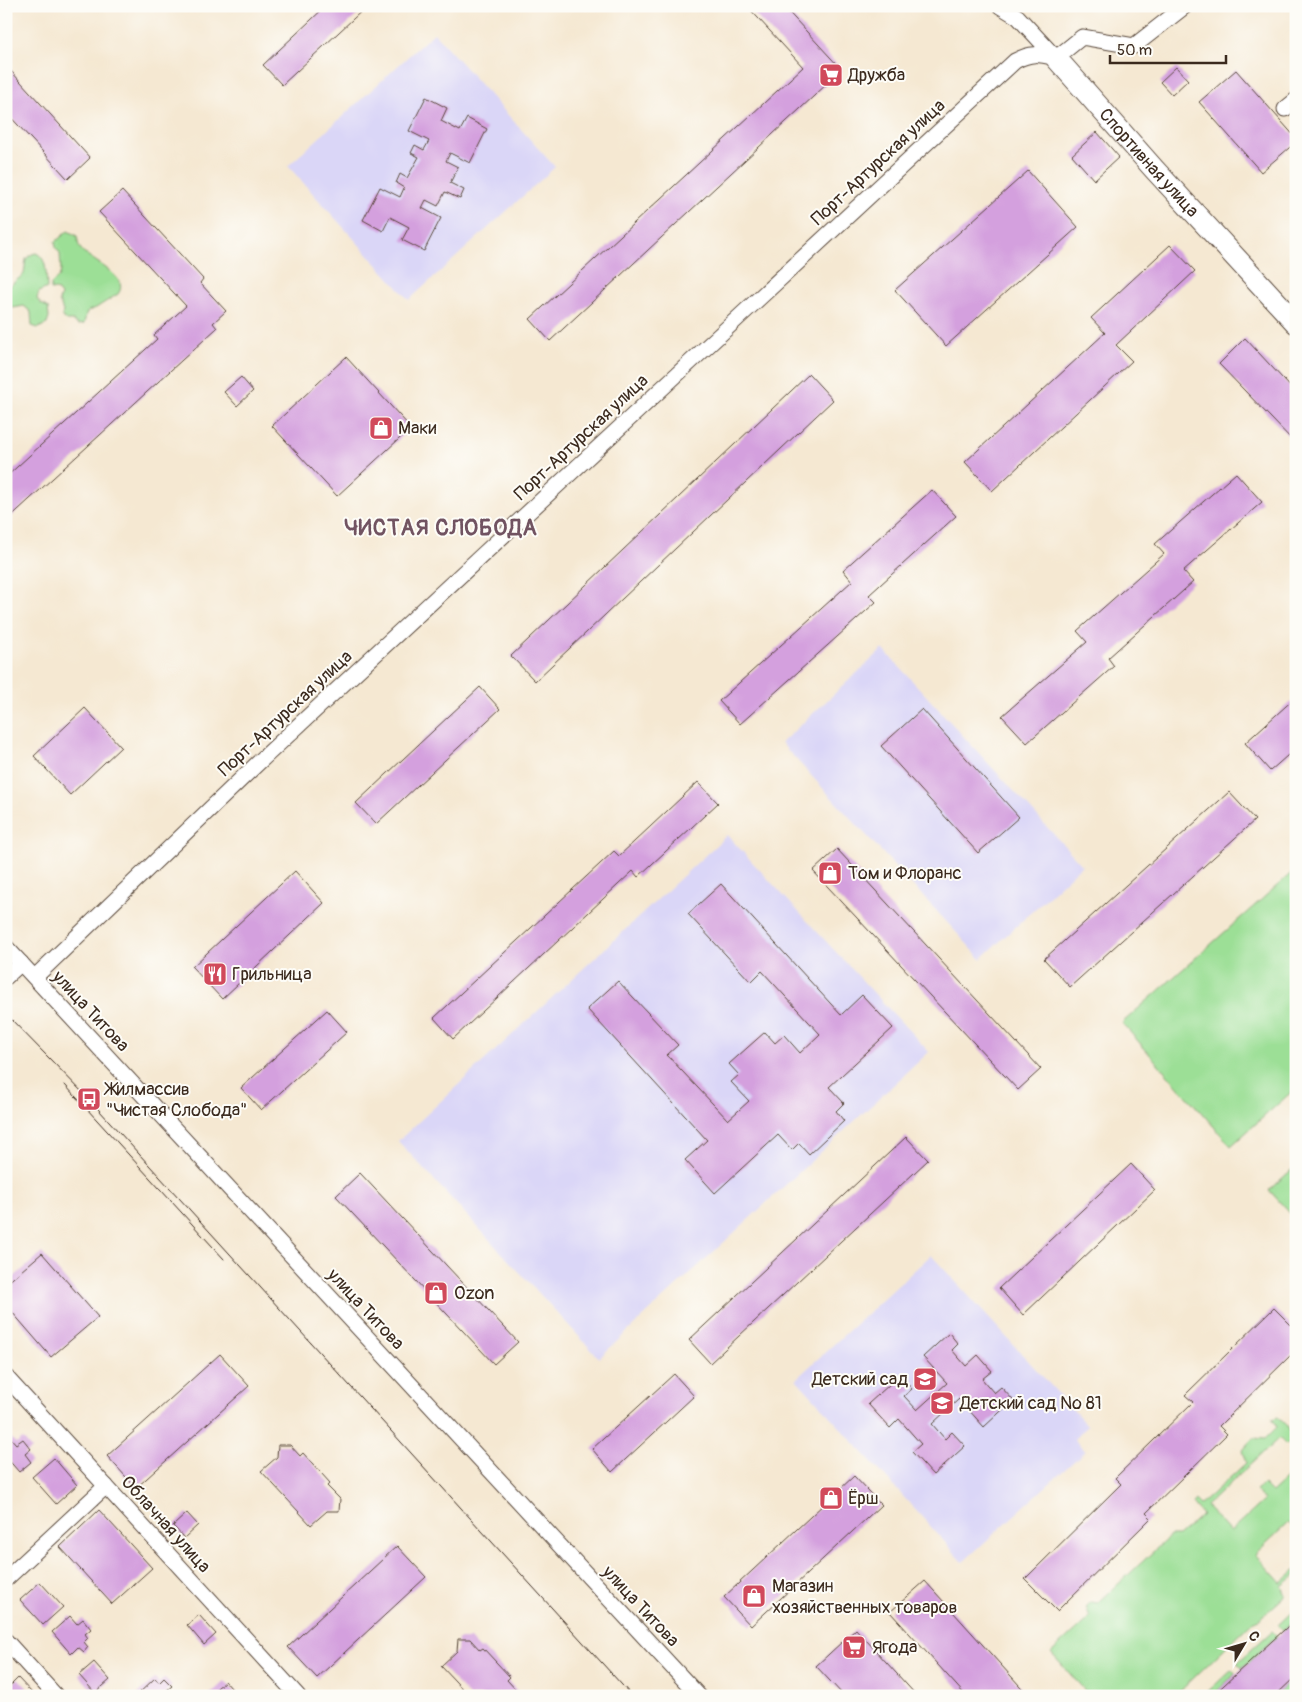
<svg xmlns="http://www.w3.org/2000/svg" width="1302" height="1702" viewBox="0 0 1302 1702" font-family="Pangolin,sans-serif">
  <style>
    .built { fill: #dad6f7 }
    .green { fill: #9cdf96; stroke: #6c845a }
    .building { fill: #d4a0de }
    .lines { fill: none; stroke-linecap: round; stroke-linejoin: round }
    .street-casing { stroke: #574639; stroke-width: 17 }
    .secondary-casing { stroke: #574639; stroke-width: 23 }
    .street { stroke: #fff; stroke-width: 15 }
    .secondary { stroke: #fff; stroke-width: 21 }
    .tram { stroke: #3b2a1e; stroke-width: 1 }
    .labels { text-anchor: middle; stroke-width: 4; stroke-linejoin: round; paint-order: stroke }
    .poi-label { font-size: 18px; fill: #3b2a1e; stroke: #fdfcf7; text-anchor: start }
    .street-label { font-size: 18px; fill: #3b2a1e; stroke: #fdfcf7 }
    .district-label { font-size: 22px; font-weight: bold; letter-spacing: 1px; fill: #715361; stroke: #fdfcf7 }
  </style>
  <rect width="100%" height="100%" fill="#fdfcf7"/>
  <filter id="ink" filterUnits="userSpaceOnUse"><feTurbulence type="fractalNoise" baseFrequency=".02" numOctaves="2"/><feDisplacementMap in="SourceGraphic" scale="10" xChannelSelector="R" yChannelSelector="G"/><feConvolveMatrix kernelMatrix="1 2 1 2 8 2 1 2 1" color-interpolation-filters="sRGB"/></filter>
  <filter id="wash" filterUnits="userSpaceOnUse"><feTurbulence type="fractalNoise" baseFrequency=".0096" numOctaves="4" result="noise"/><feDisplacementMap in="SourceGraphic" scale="20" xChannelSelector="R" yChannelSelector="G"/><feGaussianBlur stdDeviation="1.12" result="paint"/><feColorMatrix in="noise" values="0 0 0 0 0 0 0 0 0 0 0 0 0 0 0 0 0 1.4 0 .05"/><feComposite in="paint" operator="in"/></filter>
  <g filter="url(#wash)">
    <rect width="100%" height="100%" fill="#f5e8d2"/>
    <!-- built -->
    <g class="built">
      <path d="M 434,33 L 555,167 L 409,300 L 288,166 Z"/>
      <path d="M 883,649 L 1082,865 L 981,959 L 781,743 Z"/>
      <path d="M 727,835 L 929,1052 L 599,1358 L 398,1141 Z"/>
      <path d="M 931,1255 L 1088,1426 L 1074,1439 L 1085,1451 L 963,1562 L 796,1379 Z"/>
    </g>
    <!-- green -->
    <g class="green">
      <path d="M 68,231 L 77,236 C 78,240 78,245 80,248 C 87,260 132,276 118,294 L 96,308 L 88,311 L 86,314 L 84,324 L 78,325 L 73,321 L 66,321 L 62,316 L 63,311 L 59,301 L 61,295 L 56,289 L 51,290 L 51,284 L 59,277 L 61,271 L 60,253 L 56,248 L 55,242 Z"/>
      <path d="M 36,253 C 48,258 46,277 47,288 L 39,292 L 37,299 L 40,303 L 48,308 L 49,318 L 47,324 L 38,328 L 32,326 L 31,312 L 24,306 L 13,308 L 6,305 L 6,289 L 24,274 L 26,259 L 32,254 Z"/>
      <path d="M 1296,869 L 1296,1088 L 1231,1146 L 1122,1023 Z"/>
      <path d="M 1296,1166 L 1296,1220 L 1269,1190 Z"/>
      <path d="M 1278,1417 L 1286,1425 L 1294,1438 L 1286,1445 L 1279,1438 L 1206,1506 L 1230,1532 L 1264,1501 L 1256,1491 L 1264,1484 L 1272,1492 L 1296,1470 L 1296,1531 L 1288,1523 L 1255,1554 L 1281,1583 L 1296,1570 L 1296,1575 L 1282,1586 L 1286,1595 L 1261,1618 L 1252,1622 L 1175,1696 L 1090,1696 L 1051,1653 L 1090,1617 L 1086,1607 L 1091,1602 L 1098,1603 L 1170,1536 L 1178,1536 L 1202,1515 L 1192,1503 L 1195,1500 L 1200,1505 L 1246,1463 L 1242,1451 L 1254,1438 L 1265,1439 L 1277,1427 L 1272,1419 Z"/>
      <path d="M 1296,1608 L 1296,1619 L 1283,1630 L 1278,1625 Z"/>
      <path d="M 1272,1631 L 1277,1636 L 1242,1668 L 1237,1663 Z"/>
      <path d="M 1232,1669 L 1236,1673 L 1212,1696 L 1203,1696 Z"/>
      <path d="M 1296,1676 L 1296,1689 L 1288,1696 L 1275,1696 Z"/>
    </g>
    <g id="blocks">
      <!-- building -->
      <g class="building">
        <path d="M 326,6 L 367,6 L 282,85 L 263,65 Z"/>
        <path d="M 747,6 L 783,6 L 842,70 L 550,341 L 530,319 L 803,67 Z"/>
        <path d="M 1176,67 L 1188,80 L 1172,95 L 1160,82 Z"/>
        <path d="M 10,70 L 90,158 L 68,179 L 6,112 L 6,73 Z"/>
        <path d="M 1236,70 L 1296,138 L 1296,142 L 1261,172 L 1199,102 Z"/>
        <path d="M 426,97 L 447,108 L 441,121 L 460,131 L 467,118 L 487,129 L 470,163 L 450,153 L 446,161 L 458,167 L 450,183 L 464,190 L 460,199 L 445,192 L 438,206 L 426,200 L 422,208 L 441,218 L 424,251 L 402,240 L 409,227 L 390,217 L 383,231 L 363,220 L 380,187 L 400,197 L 404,188 L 396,183 L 400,174 L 407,178 L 419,157 L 411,153 L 415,145 L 424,150 L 429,141 L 409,131 Z"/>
        <path d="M 1097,132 L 1119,157 L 1094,180 L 1072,155 Z"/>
        <path d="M 1028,171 L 1078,227 L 946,346 L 895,290 Z"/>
        <path d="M 122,191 L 203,279 L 200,283 L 226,311 L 213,323 L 217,328 L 6,521 L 6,477 L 157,339 L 154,335 L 186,306 L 99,212 Z"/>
        <path d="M 1170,245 L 1195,271 L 1116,345 L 1132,361 L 992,491 L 965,462 L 1105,333 L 1091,318 Z"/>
        <path d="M 1245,338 L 1296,393 L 1296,444 L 1219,364 Z"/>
        <path d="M 346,357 L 411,428 L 337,496 L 272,426 Z"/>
        <path d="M 809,374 L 833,400 L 535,681 L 511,656 Z"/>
        <path d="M 241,377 L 253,391 L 237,406 L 224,392 Z"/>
        <path d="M 1236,473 L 1262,502 L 1183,571 L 1193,582 L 1108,658 L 1114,666 L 1027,743 L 1002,716 L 1087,642 L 1077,631 L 1164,554 L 1155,544 Z"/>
        <path d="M 932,490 L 956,516 L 869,595 L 876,602 L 740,724 L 719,701 L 852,581 L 843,570 Z"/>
        <path d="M 480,687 L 500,709 L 376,824 L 356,803 Z"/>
        <path d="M 1296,697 L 1296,748 L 1270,771 L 1245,743 Z"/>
        <path d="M 85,708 L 121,747 L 70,795 L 34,756 Z"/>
        <path d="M 922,709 L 1019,817 L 978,853 L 881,746 Z"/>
        <path d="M 698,782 L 718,803 L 638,877 L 633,871 L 453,1039 L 434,1018 L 614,851 L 619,856 Z"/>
        <path d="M 1229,792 L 1255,820 L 1070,987 L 1044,959 Z"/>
        <path d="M 837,849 L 1041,1069 L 1018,1090 L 813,871 Z"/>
        <path d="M 295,871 L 324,903 L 222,999 L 192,967 Z"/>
        <path d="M 721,884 L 841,1015 L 862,995 L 893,1028 L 829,1087 L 844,1103 L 836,1111 L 844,1121 L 809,1154 L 799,1143 L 792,1150 L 778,1135 L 715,1193 L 685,1160 L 707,1140 L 587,1009 L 618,981 L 678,1045 L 667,1055 L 728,1120 L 749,1101 L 731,1082 L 739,1075 L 729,1064 L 765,1032 L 775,1043 L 784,1035 L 800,1053 L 820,1034 L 762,971 L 751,982 L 688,914 Z"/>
        <path d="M 327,1010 L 347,1032 L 261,1110 L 241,1088 Z"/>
        <path d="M 906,1137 L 928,1160 L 710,1363 L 689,1340 Z"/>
        <path d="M 1131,1164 L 1155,1190 L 1023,1315 L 999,1288 Z"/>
        <path d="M 360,1173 L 518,1342 L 494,1364 L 336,1196 Z"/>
        <path d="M 42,1253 L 98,1317 L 51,1357 L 6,1305 L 6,1284 Z"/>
        <path d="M 1274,1308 L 1296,1330 L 1296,1350 L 1219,1426 L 1227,1434 L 1146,1513 L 1151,1518 L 1057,1611 L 1025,1579 L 1121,1484 L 1115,1478 L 1193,1402 L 1185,1395 Z"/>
        <path d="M 949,1333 L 958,1344 L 952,1350 L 966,1366 L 978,1355 L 992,1371 L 982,1379 L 994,1393 L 1001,1387 L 1013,1400 L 984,1427 L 959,1399 L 932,1424 L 945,1439 L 952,1432 L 965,1446 L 933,1475 L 912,1452 L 921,1444 L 899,1419 L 890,1428 L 868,1404 L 900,1375 L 912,1389 L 904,1396 L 917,1410 L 947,1383 L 923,1357 Z"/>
        <path d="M 220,1354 L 249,1386 L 136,1488 L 107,1456 Z"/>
        <path d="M 674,1374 L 694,1396 L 612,1472 L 592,1449 Z"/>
        <path d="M 9,1436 L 16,1444 L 23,1439 L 31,1449 L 25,1454 L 31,1462 L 19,1472 L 6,1457 L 6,1438 Z"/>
        <path d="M 278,1445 L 290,1445 L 300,1456 L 303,1453 L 330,1483 L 327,1486 L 340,1499 L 339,1511 L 327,1511 L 311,1525 L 261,1471 L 277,1457 Z"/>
        <path d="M 54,1458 L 77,1485 L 56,1504 L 32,1477 Z"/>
        <path d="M 854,1476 L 881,1505 L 751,1626 L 724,1597 Z"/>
        <path d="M 99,1510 L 152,1568 L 112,1604 L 60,1547 Z"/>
        <path d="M 187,1513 L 198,1525 L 184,1538 L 173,1526 Z"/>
        <path d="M 397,1546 L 426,1577 L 317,1678 L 288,1647 Z"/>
        <path d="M 925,1581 L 1029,1696 L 966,1696 L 890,1612 Z"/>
        <path d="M 40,1582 L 63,1607 L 43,1625 L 20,1600 Z"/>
        <path d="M 199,1615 L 216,1634 L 204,1645 L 187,1625 Z"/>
        <path d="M 70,1616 L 77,1624 L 83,1619 L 91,1629 L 85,1634 L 88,1638 L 84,1642 L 88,1647 L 84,1652 L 78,1647 L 71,1654 L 52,1632 Z"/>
        <path d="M 1296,1619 L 1296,1676 L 1275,1696 L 1212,1696 Z"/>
        <path d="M 856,1629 L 917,1696 L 844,1696 L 816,1666 Z"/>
        <path d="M 458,1639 L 470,1639 L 480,1650 L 483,1648 L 510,1677 L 507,1680 L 519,1693 L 519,1696 L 469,1696 L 441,1666 L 457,1651 Z"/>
        <path d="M 94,1662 L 110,1680 L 95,1693 L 79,1675 Z"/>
        <path d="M 18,1678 L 32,1693 L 29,1696 L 6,1696 L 6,1690 Z"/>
        <path d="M 155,1678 L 159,1683 L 164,1678 L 172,1686 L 166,1691 L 170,1696 L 136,1696 Z"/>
        <path d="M 225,1681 L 238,1696 L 208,1696 Z"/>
      </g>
    </g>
  </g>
  <g filter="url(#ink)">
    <use href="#blocks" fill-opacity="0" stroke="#574639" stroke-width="1"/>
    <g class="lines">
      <!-- street casing -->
      <g class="street-casing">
        <g id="street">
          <path d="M 1000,6 L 1018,17 L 1056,58"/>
          <path d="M 1056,58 L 1082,37 L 1134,46 L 1185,6"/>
          <path d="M 1285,109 L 1296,100"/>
          <path d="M 6,947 L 699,1696"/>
          <path d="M 6,977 L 21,963"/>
          <path d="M 35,977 L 257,764 L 1015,61 C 1031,52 1039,54 1056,58"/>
          <path d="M 6,1377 L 298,1696"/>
          <path d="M 6,1579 L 106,1486"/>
          <path d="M 6,1641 L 56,1696"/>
        </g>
      </g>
      <!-- secondary casing -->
      <g class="secondary-casing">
        <g id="secondary">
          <path id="s1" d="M 1056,58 L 1154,169 L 1296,323"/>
        </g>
      </g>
      <!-- street -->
      <use href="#street" class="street"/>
      <!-- secondary -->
      <use href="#secondary" class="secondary"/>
      <!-- tram -->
      <g class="tram">
        <path d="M 6,1014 L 89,1099 L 632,1696"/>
        <path d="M 65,1085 L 224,1259"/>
      </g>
    </g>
  </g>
  <!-- icons -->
  <defs>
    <g id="supermarket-square" transform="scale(1.25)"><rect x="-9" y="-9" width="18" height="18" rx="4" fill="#d1495b" stroke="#fdfcf7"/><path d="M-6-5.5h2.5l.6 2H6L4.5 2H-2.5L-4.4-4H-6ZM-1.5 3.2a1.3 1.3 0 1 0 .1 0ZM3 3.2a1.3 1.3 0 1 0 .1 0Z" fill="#fff"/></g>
    <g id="shop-square" transform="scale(1.25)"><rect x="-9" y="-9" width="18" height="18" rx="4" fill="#d1495b" stroke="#fdfcf7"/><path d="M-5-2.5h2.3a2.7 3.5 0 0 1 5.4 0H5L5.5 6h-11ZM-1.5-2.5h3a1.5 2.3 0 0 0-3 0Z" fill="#fff"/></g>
    <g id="restaurant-square" transform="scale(1.25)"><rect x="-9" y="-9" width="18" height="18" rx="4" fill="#d1495b" stroke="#fdfcf7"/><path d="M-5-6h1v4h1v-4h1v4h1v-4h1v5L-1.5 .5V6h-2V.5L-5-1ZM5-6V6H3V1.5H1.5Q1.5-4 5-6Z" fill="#fff"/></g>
    <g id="bus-square" transform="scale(1.25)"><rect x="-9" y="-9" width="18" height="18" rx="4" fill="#d1495b" stroke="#fdfcf7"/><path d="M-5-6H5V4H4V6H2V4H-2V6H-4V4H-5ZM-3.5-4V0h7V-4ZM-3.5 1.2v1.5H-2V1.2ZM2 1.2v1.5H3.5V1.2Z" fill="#fff"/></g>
    <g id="school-square" transform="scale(1.25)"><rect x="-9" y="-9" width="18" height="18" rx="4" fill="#d1495b" stroke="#fdfcf7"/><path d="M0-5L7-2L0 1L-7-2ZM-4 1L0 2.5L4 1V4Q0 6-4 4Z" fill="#fff"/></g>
  </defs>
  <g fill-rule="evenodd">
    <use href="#supermarket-square" x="831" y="75"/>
    <use href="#shop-square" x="381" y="428"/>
    <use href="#shop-square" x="830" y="873"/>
    <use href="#restaurant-square" x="215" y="974"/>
    <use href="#bus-square" x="89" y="1099"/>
    <use href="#shop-square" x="436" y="1293"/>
    <use href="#school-square" x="925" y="1379"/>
    <use href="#school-square" x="942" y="1403"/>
    <use href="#shop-square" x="831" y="1498"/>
    <use href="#shop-square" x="754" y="1596"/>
    <use href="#supermarket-square" x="854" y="1647"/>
  </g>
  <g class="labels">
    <!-- poi labels -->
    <g class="poi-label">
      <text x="848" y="81">Дружба</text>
      <text x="398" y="434">Маки</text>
      <text x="848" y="879">Том и Флоранс</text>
      <text x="232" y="980">Грильница</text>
      <text x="106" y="1095">Жилмассив<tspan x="106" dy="21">"Чистая Слобода"</tspan></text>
      <text x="454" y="1299">Ozon</text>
      <text x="908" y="1385" text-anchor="end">Детский сад</text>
      <text x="960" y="1409">Детский сад № 81</text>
      <text x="848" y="1504">Ёрш</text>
      <text x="772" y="1592">Магазин<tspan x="772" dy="21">хозяйственных товаров</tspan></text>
      <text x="872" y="1653">Ягода</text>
    </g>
    <!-- street labels -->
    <g class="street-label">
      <text transform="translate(878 162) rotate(-43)" y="6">Порт-Артурская улица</text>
      <text dy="6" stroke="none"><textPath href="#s1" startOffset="140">Спортивная улица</textPath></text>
      <text transform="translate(581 437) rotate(-43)" y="6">Порт-Артурская улица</text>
      <text transform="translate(285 713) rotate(-43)" y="6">Порт-Артурская улица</text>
      <text transform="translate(91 1011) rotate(47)" y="6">улица Титова</text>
      <text transform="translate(366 1309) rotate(47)" y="6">улица Титова</text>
      <text transform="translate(166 1524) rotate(48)" y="6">Облачная улица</text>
      <text transform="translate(641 1606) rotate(47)" y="6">улица Титова</text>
    </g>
    <!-- district labels -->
    <g class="district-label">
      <text x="441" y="535">ЧИСТАЯ СЛОБОДА</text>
    </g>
  </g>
  <!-- margin -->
  <rect width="1302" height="1702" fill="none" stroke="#fdfcf7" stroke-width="25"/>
  <!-- north arrow -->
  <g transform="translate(1244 1644) rotate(52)" stroke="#fdfcf7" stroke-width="4" paint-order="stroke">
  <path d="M0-4L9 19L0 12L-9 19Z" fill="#3b2a1e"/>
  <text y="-8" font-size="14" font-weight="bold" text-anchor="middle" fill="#3b2a1e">С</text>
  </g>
  <!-- scale -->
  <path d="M1110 55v8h116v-8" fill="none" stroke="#3b2a1e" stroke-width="2.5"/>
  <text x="1117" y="55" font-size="15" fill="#3b2a1e" stroke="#fdfcf7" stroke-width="4" paint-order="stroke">50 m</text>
</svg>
